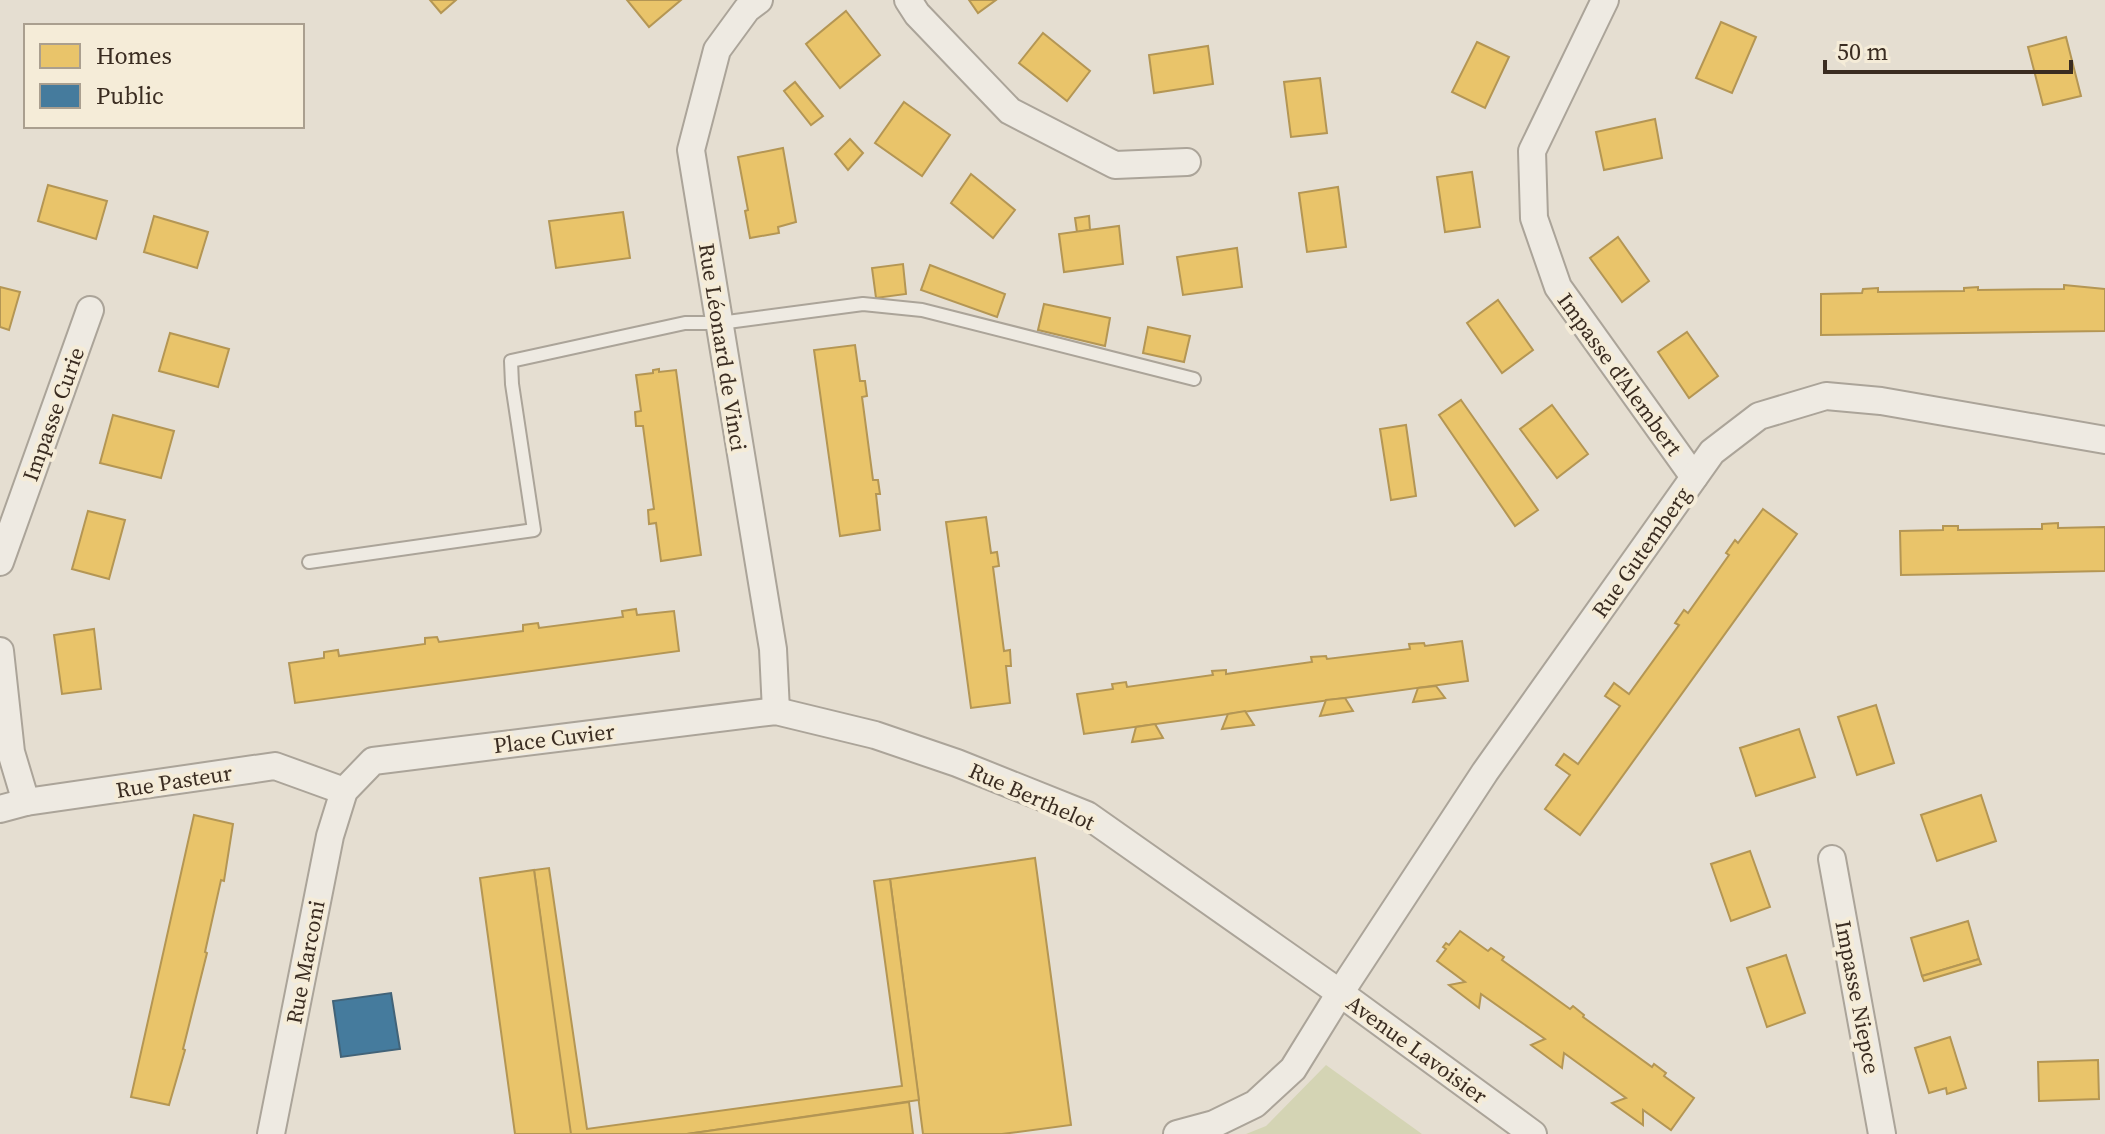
<svg xmlns="http://www.w3.org/2000/svg" width="2105" height="1134" viewBox="0 0 2105 1134" font-family="'Source Serif 4',serif">
  <style>
    .green { fill: #d4d4b4 }
    .homes { fill: #e9c46a; stroke: #b49654; stroke-width: 2 }
    .public { fill: #457b9d; stroke: #426378; stroke-width: 2 }
    .lines { fill: none; stroke-linecap: round; stroke-linejoin: round }
    .lane-casing { stroke: #aba499; stroke-width: 16 }
    .street-casing { stroke: #aba499; stroke-width: 30 }
    .lane { stroke: #eeeae2; stroke-width: 12 }
    .street { stroke: #eeeae2; stroke-width: 26 }
    .labels { text-anchor: middle; stroke-width: 8; stroke-linejoin: round; paint-order: stroke }
    .street-label { font-size: 22px; fill: #3a2c21; stroke: #f5ecd8 }
  </style>
  <rect width="100%" height="100%" fill="#e5ded1"/>
  <!-- green -->
  <path class="green" d="M 1326,1065 L 1422,1134 L 1246,1134 L 1266,1126 Z"/>
  <!-- homes -->
  <g class="homes">
    <path d="M 430,0 L 456,0 L 441,13 Z"/>
    <path d="M 627,0 L 681,0 L 649,27 Z"/>
    <path d="M 969,0 L 996,0 L 978,13 Z"/>
    <path d="M 846,11 L 880,55 L 840,88 L 806,44 Z"/>
    <path d="M 1721,22 L 1756,37 L 1732,93 L 1696,78 Z"/>
    <path d="M 1043,33 L 1090,71 L 1067,101 L 1019,63 Z"/>
    <path d="M 2066,37 L 2081,96 L 2043,105 L 2028,47 Z"/>
    <path d="M 1477,42 L 1509,57 L 1485,108 L 1452,92 Z"/>
    <path d="M 1208,46 L 1213,84 L 1154,93 L 1149,55 Z"/>
    <path d="M 1320,78 L 1327,133 L 1291,137 L 1284,82 Z"/>
    <path d="M 795,82 L 823,116 L 811,125 L 784,91 Z"/>
    <path d="M 904,102 L 950,135 L 922,176 L 875,143 Z"/>
    <path d="M 1655,119 L 1662,158 L 1604,170 L 1596,132 Z"/>
    <path d="M 850,139 L 863,153 L 848,170 L 835,154 Z"/>
    <path d="M 783,148 L 796,222 L 778,227 L 779,233 L 750,238 L 745,211 L 748,210 L 738,157 Z"/>
    <path d="M 1472,172 L 1480,227 L 1445,232 L 1437,177 Z"/>
    <path d="M 971,174 L 1015,210 L 993,238 L 951,203 Z"/>
    <path d="M 48,185 L 107,201 L 96,239 L 38,221 Z"/>
    <path d="M 1338,187 L 1346,247 L 1307,252 L 1299,193 Z"/>
    <path d="M 623,212 L 630,258 L 556,268 L 549,221 Z"/>
    <path d="M 154,216 L 208,232 L 197,268 L 144,252 Z"/>
    <path d="M 1089,216 L 1090,230 L 1077,232 L 1075,218 Z"/>
    <path d="M 1119,226 L 1123,264 L 1064,272 L 1059,234 Z"/>
    <path d="M 1618,237 L 1649,281 L 1622,302 L 1590,258 Z"/>
    <path d="M 1237,248 L 1242,287 L 1183,295 L 1177,257 Z"/>
    <path d="M 903,264 L 906,294 L 876,298 L 872,268 Z"/>
    <path d="M 930,265 L 1005,294 L 997,317 L 921,290 Z"/>
    <path d="M 2064,285 L 2105,289 L 2105,331 L 1821,335 L 1821,294 L 1862,293 L 1863,289 L 1878,288 L 1878,292 L 1964,291 L 1964,288 L 1978,287 L 1978,290 L 2064,289 Z"/>
    <path d="M 0,287 L 20,292 L 9,330 L 0,327 Z"/>
    <path d="M 1498,300 L 1533,350 L 1502,373 L 1467,323 Z"/>
    <path d="M 1044,304 L 1110,318 L 1105,346 L 1038,330 Z"/>
    <path d="M 1148,327 L 1190,336 L 1184,362 L 1143,353 Z"/>
    <path d="M 1687,332 L 1718,376 L 1689,398 L 1658,352 Z"/>
    <path d="M 170,333 L 229,349 L 218,387 L 159,371 Z"/>
    <path d="M 855,345 L 860,381 L 865,381 L 867,396 L 862,397 L 873,480 L 878,480 L 880,494 L 876,494 L 880,530 L 840,536 L 814,350 Z"/>
    <path d="M 659,369 L 659,372 L 676,370 L 701,555 L 661,561 L 656,523 L 649,524 L 648,510 L 654,509 L 643,426 L 636,426 L 635,412 L 641,411 L 636,375 L 653,373 L 653,370 Z"/>
    <path d="M 1461,400 L 1538,510 L 1515,526 L 1439,415 Z"/>
    <path d="M 1552,405 L 1588,454 L 1557,478 L 1520,429 Z"/>
    <path d="M 113,415 L 174,431 L 161,478 L 100,463 Z"/>
    <path d="M 1406,425 L 1416,496 L 1391,500 L 1380,429 Z"/>
    <path d="M 1763,509 L 1797,534 L 1580,835 L 1545,809 L 1570,775 L 1556,765 L 1564,754 L 1578,764 L 1620,706 L 1605,696 L 1614,683 L 1629,694 L 1679,625 L 1675,623 L 1684,610 L 1688,613 L 1729,555 L 1726,553 L 1735,540 L 1738,543 Z"/>
    <path d="M 88,511 L 125,520 L 109,579 L 72,569 Z"/>
    <path d="M 986,517 L 991,553 L 997,552 L 999,566 L 993,567 L 1004,651 L 1010,650 L 1011,666 L 1006,666 L 1010,703 L 971,708 L 946,522 Z"/>
    <path d="M 2058,523 L 2058,528 L 2105,527 L 2105,571 L 1901,575 L 1900,531 L 1943,530 L 1943,526 L 1958,526 L 1958,530 L 2042,529 L 2042,524 Z"/>
    <path d="M 636,609 L 637,615 L 674,611 L 679,651 L 295,703 L 289,663 L 324,658 L 324,652 L 338,650 L 339,656 L 425,644 L 425,638 L 437,637 L 439,642 L 523,631 L 523,625 L 538,623 L 539,628 L 623,617 L 622,611 Z"/>
    <path d="M 94,629 L 101,689 L 62,694 L 54,635 Z"/>
    <path d="M 1462,641 L 1468,681 L 1084,734 L 1077,694 L 1113,689 L 1112,684 L 1126,682 L 1127,687 L 1213,675 L 1212,671 L 1226,670 L 1226,674 L 1312,662 L 1311,657 L 1326,656 L 1327,659 L 1410,649 L 1409,644 L 1424,643 L 1425,646 Z"/>
    <path d="M 1436,686 L 1445,698 L 1413,702 L 1418,688 Z"/>
    <path d="M 1345,698 L 1353,711 L 1320,716 L 1326,700 Z"/>
    <path d="M 1876,705 L 1894,763 L 1857,775 L 1838,717 Z"/>
    <path d="M 1245,711 L 1254,725 L 1222,729 L 1228,714 Z"/>
    <path d="M 1155,724 L 1163,738 L 1132,742 L 1136,727 Z"/>
    <path d="M 1799,729 L 1815,777 L 1756,796 L 1740,748 Z"/>
    <path d="M 1981,795 L 1996,841 L 1937,861 L 1921,815 Z"/>
    <path d="M 194,815 L 233,824 L 224,881 L 221,880 L 205,952 L 207,953 L 183,1049 L 185,1050 L 169,1105 L 131,1097 Z"/>
    <path d="M 1750,851 L 1770,907 L 1731,921 L 1711,864 Z"/>
    <path d="M 1035,858 L 1071,1125 L 1002,1134 L 923,1134 L 890,879 Z"/>
    <path d="M 549,868 L 587,1129 L 902,1086 L 874,881 L 890,879 L 919,1100 L 687,1134 L 569,1134 L 534,870 Z"/>
    <path d="M 534,870 L 571,1134 L 515,1134 L 480,878 Z"/>
    <path d="M 1968,921 L 1979,959 L 1922,976 L 1911,938 Z"/>
    <path d="M 1460,931 L 1488,951 L 1491,948 L 1504,957 L 1502,960 L 1570,1009 L 1573,1006 L 1584,1015 L 1583,1017 L 1652,1067 L 1654,1064 L 1666,1073 L 1664,1076 L 1694,1098 L 1671,1130 L 1643,1110 L 1643,1125 L 1612,1103 L 1626,1098 L 1564,1053 L 1562,1068 L 1531,1045 L 1545,1039 L 1481,994 L 1479,1008 L 1449,985 L 1465,982 L 1437,961 L 1446,949 L 1443,947 L 1446,943 L 1449,945 Z"/>
    <path d="M 1786,955 L 1805,1013 L 1767,1027 L 1747,968 Z"/>
    <path d="M 1979,959 L 1981,964 L 1924,981 L 1922,976 Z"/>
    <path d="M 1950,1037 L 1966,1088 L 1947,1094 L 1946,1088 L 1929,1093 L 1915,1048 Z"/>
    <path d="M 2098,1060 L 2099,1099 L 2039,1101 L 2038,1062 Z"/>
    <path d="M 909,1102 L 913,1134 L 687,1134 Z"/>
  </g>
  <!-- public -->
  <path class="public" d="M 391,993 L 400,1049 L 341,1057 L 333,1001 Z"/>
  <g class="lines">
    <!-- lane casing -->
    <g class="lane-casing">
      <path id="lane" d="M 309,562 L 534,530 L 512,384 L 511,361 L 685,323 L 720,323 L 863,304 L 922,310 L 1194,379"/>
    </g>
    <!-- street casing -->
    <g class="street-casing">
      <g id="street">
        <path d="M 759,0 L 747,9 L 717,50 L 691,150 L 773,649 L 776,711"/>
        <path d="M 908,0 L 917,14 L 1010,111 L 1115,165 L 1187,162"/>
        <path d="M 1605,0 L 1532,151 L 1534,218 L 1558,287 L 1694,477"/>
        <path d="M 0,562 L 90,310"/>
        <path d="M 0,651 L 11,752 L 26,802"/>
        <path d="M 0,809 L 26,802 L 275,766 L 344,791"/>
        <path d="M 1832,859 L 1882,1134"/>
        <path d="M 271,1134 L 330,836 L 344,791 L 373,761 L 776,711 L 875,735 L 957,763 L 1087,815 L 1340,993 L 1533,1134"/>
        <path d="M 1177,1134 L 1214,1124 L 1255,1104 L 1293,1069 L 1340,993 L 1485,772 L 1712,452 L 1759,416 L 1826,396 L 1881,401 L 2105,440"/>
      </g>
    </g>
    <!-- lane -->
    <use href="#lane" class="lane"/>
    <!-- street -->
    <use href="#street" class="street"/>
  </g>
  <g class="labels">
    <!-- street labels -->
    <g class="street-label">
      <text transform="translate(723 347) rotate(81)" y="8">Rue Léonard de Vinci</text>
      <text transform="translate(1620 374) rotate(54)" y="8">Impasse d'Alembert</text>
      <text transform="translate(53 414) rotate(-70)" y="8">Impasse Curie</text>
      <text transform="translate(1641 552) rotate(-55)" y="8">Rue Gutemberg</text>
      <text transform="translate(554 738) rotate(-7)" y="8">Place Cuvier</text>
      <text transform="translate(174 781) rotate(-9)" y="8">Rue Pasteur</text>
      <text transform="translate(1032 796) rotate(24)" y="8">Rue Berthelot</text>
      <text transform="translate(305 962) rotate(-79)" y="8">Rue Marconi</text>
      <text transform="translate(1858 997) rotate(79)" y="8">Impasse Niepce</text>
      <text transform="translate(1417 1049) rotate(36)" y="8">Avenue Lavoisier</text>
    </g>
  </g>
  <!-- legend -->
  <rect x="24" y="24" width="280" height="104" fill="#f5ecd8" stroke="#aa9f8f" stroke-width="2"/>
  <rect x="40" y="44" width="40" height="24" fill="#e9c46a" stroke="#aa9f8f" stroke-width="2"/>
  <text x="96" y="64" font-size="24" fill="#3a2c21">Homes</text>
  <rect x="40" y="84" width="40" height="24" fill="#457b9d" stroke="#aa9f8f" stroke-width="2"/>
  <text x="96" y="104" font-size="24" fill="#3a2c21">Public</text>
  <!-- scale -->
  <path d="M1825 60v12h246v-12" fill="none" stroke="#3a2c21" stroke-width="4"/>
  <text x="1837" y="60" font-size="24" fill="#3a2c21" stroke="#f5ecd8" stroke-width="6" paint-order="stroke">50 m</text>
</svg>
